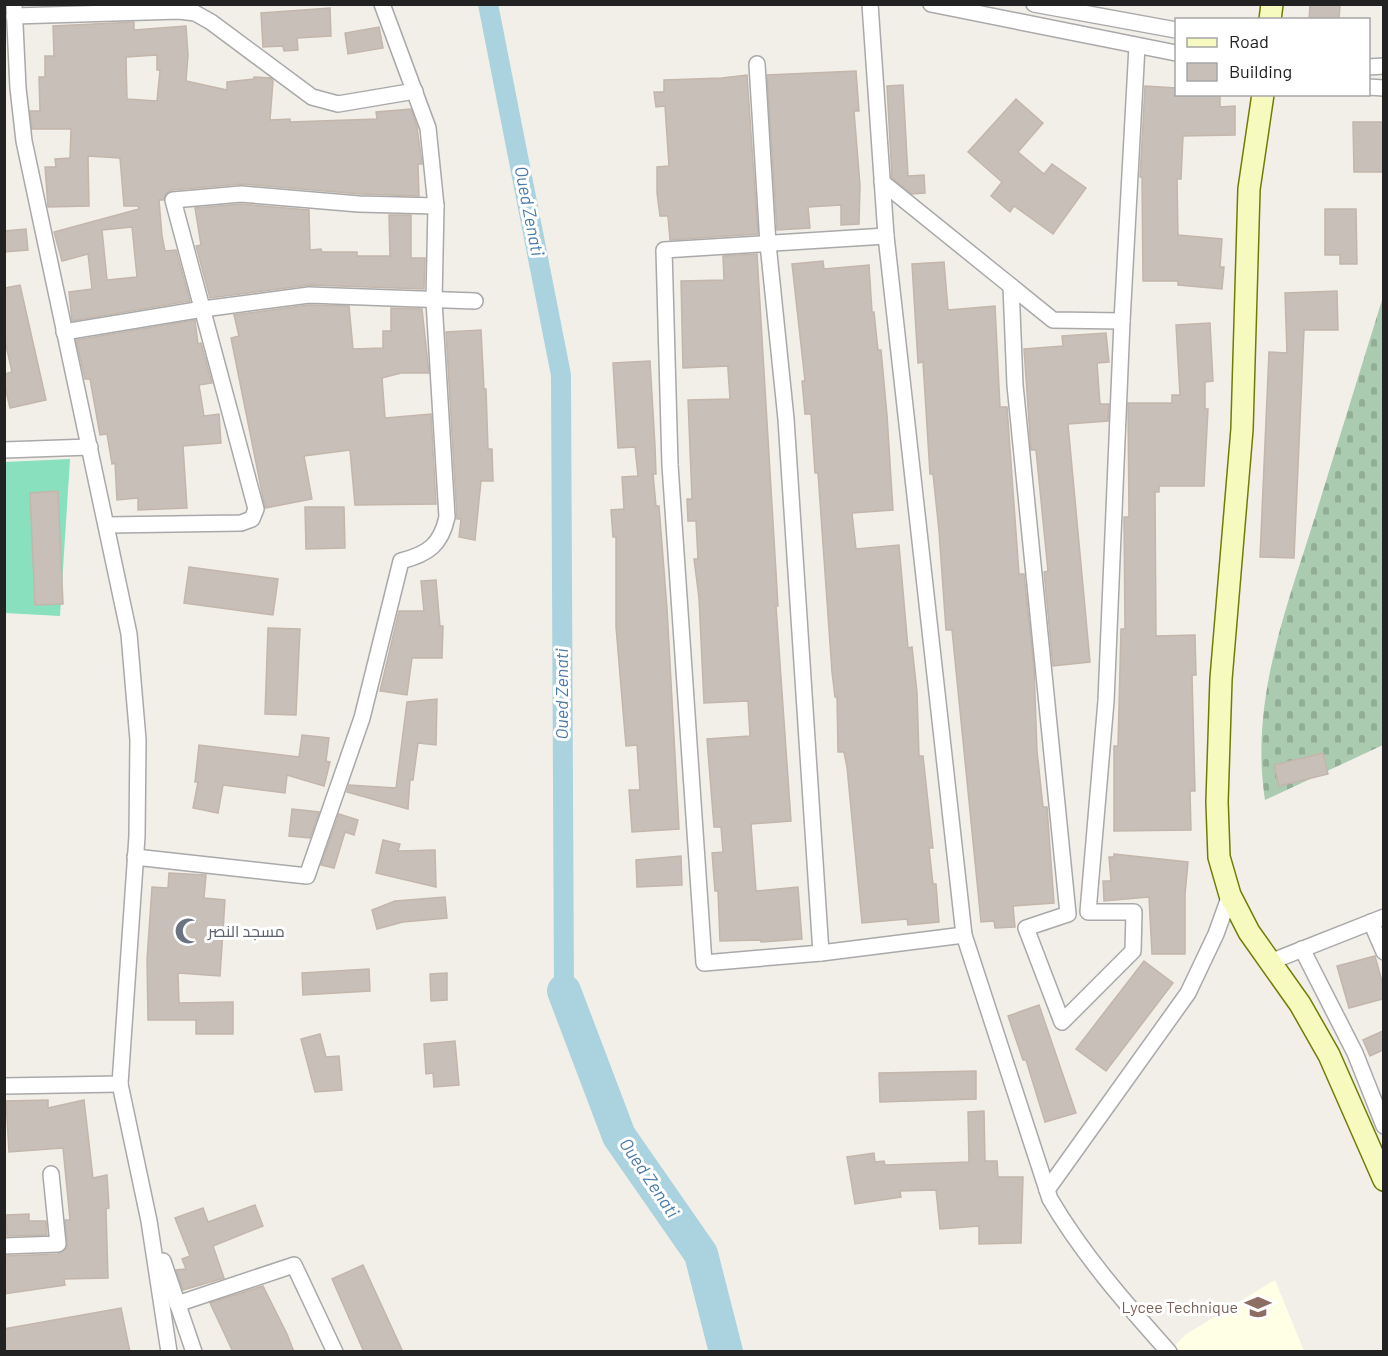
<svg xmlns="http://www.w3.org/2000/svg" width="1388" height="1356" viewBox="0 0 1388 1356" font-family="Barlow,Cairo,sans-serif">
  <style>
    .education { fill: #ffffe5 }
    .cemetery { fill: url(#cemetery-stones) }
    .pitch { fill: #88e0be }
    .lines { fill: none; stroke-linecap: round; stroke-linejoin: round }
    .canal { stroke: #aad3df; stroke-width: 20 }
    .river { stroke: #aad3df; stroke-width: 34 }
    .building { fill: #c7bfb8; stroke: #c4b6ab; stroke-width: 1.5; fill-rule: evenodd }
    .street-casing { stroke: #a9a9a9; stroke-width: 18 }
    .secondary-casing { stroke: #707d05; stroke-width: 24 }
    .street { stroke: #fff; stroke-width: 15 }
    .secondary { stroke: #f7fabf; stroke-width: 21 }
    .labels { text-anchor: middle; stroke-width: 6; stroke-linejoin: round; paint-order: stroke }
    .worship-label { font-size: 16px; fill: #5b616d; stroke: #fff; text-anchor: start }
    .education-label { font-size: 16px; fill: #785e54; stroke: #fff; text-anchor: end }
    .water-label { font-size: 18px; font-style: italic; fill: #4a7aab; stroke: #fff }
  </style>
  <defs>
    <pattern id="cemetery-stones" width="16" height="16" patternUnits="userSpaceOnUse" patternTransform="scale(1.5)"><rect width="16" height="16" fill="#aacbaf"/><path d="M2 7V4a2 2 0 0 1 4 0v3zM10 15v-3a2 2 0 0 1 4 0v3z" fill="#92ae96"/></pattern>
  </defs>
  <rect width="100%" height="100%" fill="#f2efe9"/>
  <!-- education -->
  <path class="education" d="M 1275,1280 L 1304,1351 L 1169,1352 L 1185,1335 Z"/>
  <!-- cemetery -->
  <path class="cemetery" d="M 1383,297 L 1383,745 L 1265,800 C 1250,702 1285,612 1314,520 C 1337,445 1360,371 1383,297 Z"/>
  <!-- pitch -->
  <path class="pitch" d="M 70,459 L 60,616 L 5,613 L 5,462 Z"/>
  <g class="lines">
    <!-- canal -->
    <path class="canal" d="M 488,4 L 561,375 L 564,991"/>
    <!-- river -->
    <path class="river" d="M 564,991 L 619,1136 L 701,1254 L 726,1352"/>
  </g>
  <!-- building -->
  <g class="building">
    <path d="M 1310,4 L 1340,4 L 1339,20 L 1309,20 Z"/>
    <path d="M 330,8 L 331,36 L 297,38 L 298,50 L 284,51 L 283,46 L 263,47 L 261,13 Z"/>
    <path d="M 134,22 L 134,30 L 186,26 L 188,55 L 186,81 L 227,90 L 227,82 L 254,79 L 254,77 L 271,78 L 273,81 L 270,120 L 290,119 L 290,122 L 377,119 L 376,112 L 411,109 L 417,127 L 422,164 L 418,164 L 419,196 L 360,194 L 242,184 L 172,190 L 166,193 L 164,200 L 159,200 L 162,236 L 165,251 L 176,250 L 190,301 L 72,321 L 69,292 L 92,289 L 88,254 L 62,261 L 54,232 L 139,209 L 138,206 L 124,206 L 120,158 L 88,156 L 89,206 L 48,207 L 45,167 L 56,167 L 55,159 L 70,158 L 71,129 L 32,129 L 30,111 L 40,111 L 39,77 L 45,77 L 45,56 L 54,56 L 53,26 ZM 157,55 L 157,70 L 160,70 L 157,101 L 127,99 L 126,57 ZM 132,227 L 137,277 L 107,280 L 102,230 Z"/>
    <path d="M 379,27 L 383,48 L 348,54 L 345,33 Z"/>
    <path d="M 856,71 L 859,111 L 854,111 L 860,185 L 859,224 L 841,225 L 841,205 L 808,207 L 810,228 L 777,230 L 767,75 Z"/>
    <path d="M 747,75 L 758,234 L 670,240 L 668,216 L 660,216 L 657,193 L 657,167 L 669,166 L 665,106 L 656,107 L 654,92 L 664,92 L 664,80 L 722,78 Z"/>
    <path d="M 903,85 L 908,176 L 924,175 L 925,193 L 912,194 L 892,178 L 887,86 Z"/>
    <path d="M 1145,86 L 1176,88 L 1176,94 L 1220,94 L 1220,107 L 1235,106 L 1235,135 L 1183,136 L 1181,179 L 1177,179 L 1178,235 L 1222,239 L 1220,267 L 1224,267 L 1222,289 L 1178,285 L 1178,281 L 1143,281 L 1142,177 L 1140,177 Z"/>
    <path d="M 1016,99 L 1043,123 L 1018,152 L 1044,174 L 1052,164 L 1086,188 L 1053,234 L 1014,206 L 1010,212 L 991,196 L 1002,182 L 968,152 Z"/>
    <path d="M 1353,122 L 1383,122 L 1383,172 L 1354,172 Z"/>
    <path d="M 241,204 L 309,210 L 310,250 L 321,249 L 322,252 L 357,252 L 357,256 L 390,256 L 389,215 L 411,215 L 411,258 L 425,258 L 424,289 L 309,285 L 210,298 L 196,246 L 201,245 L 195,208 Z"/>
    <path d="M 1325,209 L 1356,209 L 1357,264 L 1340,264 L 1340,255 L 1325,255 Z"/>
    <path d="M 26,229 L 28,250 L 4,252 L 4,231 Z"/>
    <path d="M 757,254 L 778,606 L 776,606 L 791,821 L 751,824 L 756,891 L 798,887 L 802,939 L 761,942 L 761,940 L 720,941 L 718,891 L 715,891 L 712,853 L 723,852 L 721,827 L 714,827 L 707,739 L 750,736 L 748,701 L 704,703 L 699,598 L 694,559 L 698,559 L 696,521 L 688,521 L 687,499 L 692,499 L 688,400 L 730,399 L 728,370 L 728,366 L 683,368 L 681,281 L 724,280 L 723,256 Z"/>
    <path d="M 823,261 L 824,269 L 869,265 L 872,312 L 874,312 L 878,350 L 881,350 L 887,415 L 893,510 L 852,513 L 856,549 L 899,545 L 908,648 L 912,647 L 917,692 L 919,756 L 923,756 L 933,848 L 929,848 L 933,884 L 936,884 L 939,922 L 908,925 L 907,919 L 862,923 L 847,767 L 844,752 L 838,752 L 837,697 L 835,697 L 832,672 L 818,473 L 815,473 L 811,414 L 805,414 L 802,381 L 805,381 L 792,264 Z"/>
    <path d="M 944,262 L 948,310 L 995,306 L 1000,407 L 1007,407 L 1019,574 L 1024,574 L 1034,668 L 1037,751 L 1043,807 L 1047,807 L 1054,903 L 1013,906 L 1015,927 L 995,928 L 994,921 L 981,922 L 952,630 L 946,630 L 939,531 L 933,474 L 930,474 L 923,362 L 918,363 L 912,264 Z"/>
    <path d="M 20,285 L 46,400 L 10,408 L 4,382 L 4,374 L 12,372 L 4,337 L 4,288 Z"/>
    <path d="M 1337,291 L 1338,330 L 1304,330 L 1294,558 L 1260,557 L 1269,352 L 1287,353 L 1285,293 Z"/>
    <path d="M 309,305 L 349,306 L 353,349 L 383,348 L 383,331 L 391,331 L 391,308 L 422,309 L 429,373 L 401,373 L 382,378 L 385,418 L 431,414 L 436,504 L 355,505 L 350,450 L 304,456 L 312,499 L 265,508 L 231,338 L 239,336 L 234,315 Z"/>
    <path d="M 195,320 L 198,344 L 201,343 L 212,383 L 199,385 L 204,416 L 219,414 L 221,443 L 183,446 L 187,508 L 138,510 L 138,498 L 117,500 L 115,463 L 112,464 L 107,434 L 100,435 L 90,379 L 85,379 L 76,340 Z"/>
    <path d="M 1210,323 L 1213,381 L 1205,382 L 1205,409 L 1208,409 L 1204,486 L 1159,486 L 1159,492 L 1155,492 L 1156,636 L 1195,635 L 1196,675 L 1192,675 L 1195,791 L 1190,791 L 1191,830 L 1114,831 L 1114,746 L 1118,746 L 1121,629 L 1125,629 L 1124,517 L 1129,517 L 1128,403 L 1172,403 L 1172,395 L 1180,395 L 1176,325 Z"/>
    <path d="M 481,330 L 484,389 L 486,389 L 488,449 L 492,449 L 493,481 L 481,481 L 475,540 L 459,537 L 461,519 L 457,519 L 446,332 Z"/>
    <path d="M 1106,333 L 1109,362 L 1097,363 L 1100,404 L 1109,404 L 1108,421 L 1068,424 L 1090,662 L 1053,666 L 1044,572 L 1048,571 L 1036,450 L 1031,450 L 1024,349 L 1063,346 L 1062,336 Z"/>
    <path d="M 650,361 L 655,446 L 656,474 L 653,474 L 656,506 L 659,506 L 667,608 L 679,829 L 632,832 L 629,790 L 640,790 L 637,745 L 626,746 L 616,627 L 616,537 L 613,537 L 611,510 L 624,509 L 622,477 L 638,476 L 635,447 L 618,448 L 613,363 Z"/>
    <path d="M 58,491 L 63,604 L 35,605 L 30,493 Z"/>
    <path d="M 305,507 L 344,507 L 345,548 L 306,549 Z"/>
    <path d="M 189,567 L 278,579 L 273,615 L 184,603 Z"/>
    <path d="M 436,580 L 440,626 L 443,626 L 442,658 L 412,658 L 407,695 L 380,691 L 399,611 L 424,611 L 421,581 Z"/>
    <path d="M 268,628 L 300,629 L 296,715 L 265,714 Z"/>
    <path d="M 437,699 L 436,745 L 418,743 L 413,780 L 410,780 L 408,809 L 347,792 L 349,785 L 396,788 L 407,702 Z"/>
    <path d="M 302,735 L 329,738 L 326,761 L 330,762 L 324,786 L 287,775 L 285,793 L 223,785 L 218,813 L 193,808 L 198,782 L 195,782 L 199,745 L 299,757 Z"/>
    <path d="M 1323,753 L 1328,774 L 1279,786 L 1274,765 Z"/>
    <path d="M 292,809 L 319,812 L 310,838 L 289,836 Z"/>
    <path d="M 339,814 L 358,820 L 354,835 L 345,832 L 334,868 L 321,865 Z"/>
    <path d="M 383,840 L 400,844 L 398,851 L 435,850 L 436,887 L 376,873 Z"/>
    <path d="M 1114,854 L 1188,862 L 1185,895 L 1185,954 L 1152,954 L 1149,897 L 1104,901 L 1103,881 L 1111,881 L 1109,857 L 1114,857 Z"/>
    <path d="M 681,856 L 682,885 L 637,887 L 636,860 Z"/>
    <path d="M 169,873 L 206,875 L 204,898 L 225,900 L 220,976 L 178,973 L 179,1003 L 233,1002 L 233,1034 L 196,1034 L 196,1020 L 148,1020 L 147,960 L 152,887 L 168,888 Z"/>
    <path d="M 445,897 L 447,918 L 403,922 L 377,929 L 372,910 L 395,901 Z"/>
    <path d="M 1375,956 L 1383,985 L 1383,999 L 1349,1008 L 1337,966 Z"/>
    <path d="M 1144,961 L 1173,983 L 1106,1071 L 1076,1049 Z"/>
    <path d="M 369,969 L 370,991 L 303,995 L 302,973 Z"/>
    <path d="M 447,973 L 447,1000 L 431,1001 L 430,974 Z"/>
    <path d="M 1039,1005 L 1076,1113 L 1045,1122 L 1026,1060 L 1023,1060 L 1008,1016 Z"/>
    <path d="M 1383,1031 L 1383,1050 L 1370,1056 L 1363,1040 Z"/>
    <path d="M 320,1034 L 326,1057 L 339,1056 L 342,1090 L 315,1092 L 301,1039 Z"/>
    <path d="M 455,1041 L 459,1085 L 434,1087 L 433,1073 L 426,1074 L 424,1044 Z"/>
    <path d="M 976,1071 L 976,1099 L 880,1102 L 879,1073 Z"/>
    <path d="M 48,1100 L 48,1108 L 84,1100 L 93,1178 L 107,1175 L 109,1208 L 106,1209 L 108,1278 L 64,1279 L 65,1285 L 4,1294 L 4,1256 L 58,1254 L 67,1248 L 65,1220 L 70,1220 L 63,1148 L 9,1152 L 6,1101 Z"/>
    <path d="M 984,1111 L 985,1161 L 997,1161 L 998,1177 L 1023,1177 L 1021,1243 L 979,1244 L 979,1226 L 940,1229 L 936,1190 L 900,1191 L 901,1197 L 855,1204 L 847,1157 L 874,1153 L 875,1162 L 884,1161 L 885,1165 L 969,1162 L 968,1112 Z"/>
    <path d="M 255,1205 L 263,1226 L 213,1246 L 224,1278 L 183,1290 L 176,1270 L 186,1269 L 182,1259 L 190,1256 L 175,1218 L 203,1208 L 208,1222 Z"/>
    <path d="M 29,1214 L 29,1221 L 46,1221 L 47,1235 L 7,1236 L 6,1215 Z"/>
    <path d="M 363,1265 L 386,1315 L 403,1352 L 364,1352 L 332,1279 Z"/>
    <path d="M 263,1286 L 287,1334 L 294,1352 L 233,1352 L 210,1303 Z"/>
    <path d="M 121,1308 L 130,1352 L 4,1352 L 4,1329 Z"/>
  </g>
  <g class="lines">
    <!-- street casing -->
    <g class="street-casing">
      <g id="street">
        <path d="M 14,4 L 18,88 L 24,141 L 129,634 L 138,740 L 137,836 L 120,1084 L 149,1221 L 169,1352"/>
        <path d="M 870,4 L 886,236 L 964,935 L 1050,1199 C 1083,1255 1126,1304 1169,1352"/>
        <path d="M 931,4 L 1176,53"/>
        <path d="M 1034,4 L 1176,30"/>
        <path d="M 14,16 L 179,11 L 195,13 L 211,22 L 312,97 L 338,104 L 415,91"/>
        <path d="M 757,64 L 768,244 L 786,419 L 821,953"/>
        <path d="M 1368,67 L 1384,66"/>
        <path d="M 1368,87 L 1384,88"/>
        <path d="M 882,182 L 1053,320 L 1122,321"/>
        <path d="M 886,236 L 664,250 L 670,465 L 704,963 L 821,953 L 964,935"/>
        <path d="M 1011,286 L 1015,385 L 1068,914 L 1026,928 L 1062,1022 L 1133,951 L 1134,912 L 1088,912 L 1106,701 L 1122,321 L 1137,46"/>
        <path d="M 64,332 L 203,309 L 309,295 L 475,301"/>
        <path d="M 4,450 L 90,447"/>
        <path d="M 107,525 L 241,523 L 252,519 L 256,509 L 173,200 L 241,194 L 359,204 L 436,206"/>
        <path d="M 135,857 L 307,876 L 362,718 L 401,561 C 428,554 441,545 447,517 L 434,301 L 436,206 L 428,128 L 382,4"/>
        <path d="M 1371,922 L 1384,952"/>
        <path d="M 1302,949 L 1355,1053 L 1384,1126"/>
        <path d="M 1270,962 L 1384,917"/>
        <path d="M 4,1086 L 120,1084"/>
        <path d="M 1047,1190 L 1188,993 L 1216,934 L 1230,895"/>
        <path d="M 4,1246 L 58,1244 L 51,1174"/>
        <path d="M 163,1261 L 194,1352"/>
        <path d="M 177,1304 L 294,1265 L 335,1352"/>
      </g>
    </g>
    <!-- secondary casing -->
    <g class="secondary-casing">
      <g id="secondary">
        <path d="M 1270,20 L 1272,4"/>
        <path d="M 1263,94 L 1249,189 L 1242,429 L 1221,679 L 1217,802 L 1219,857 L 1230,895 L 1249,932 L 1300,1004 L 1329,1055 L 1384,1180"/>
      </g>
    </g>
    <!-- street -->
    <use href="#street" class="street"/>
    <!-- secondary -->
    <use href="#secondary" class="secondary"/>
  </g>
  <!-- icons -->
  <defs>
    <g id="mosque-bare" transform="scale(2.07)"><path d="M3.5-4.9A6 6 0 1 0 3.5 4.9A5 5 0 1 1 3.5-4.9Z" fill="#6b7280" stroke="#fff" stroke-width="2.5" paint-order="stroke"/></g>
    <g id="school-bare" transform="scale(2.07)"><path d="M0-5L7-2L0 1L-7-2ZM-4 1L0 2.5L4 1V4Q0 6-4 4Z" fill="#8d6e63" stroke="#fff" stroke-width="2.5" paint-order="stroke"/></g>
  </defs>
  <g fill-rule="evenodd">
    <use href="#mosque-bare" x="188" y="931"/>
    <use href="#school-bare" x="1258" y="1307"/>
  </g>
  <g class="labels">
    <!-- worship labels -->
    <g class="worship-label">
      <text x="208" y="937">مسجد النصر</text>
    </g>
    <!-- education labels -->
    <g class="education-label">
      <text x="1238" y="1313">Lycee Technique</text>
    </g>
    <!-- water labels -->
    <g class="water-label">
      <text transform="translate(529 211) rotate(79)" y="6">Oued Zenati</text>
      <text transform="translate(562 694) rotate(-90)" y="6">Oued Zenati</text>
      <text transform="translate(649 1178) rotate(56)" y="6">Oued Zenati</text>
    </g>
  </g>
  <!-- border -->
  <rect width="1388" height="1356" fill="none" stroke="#222222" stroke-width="12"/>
  <!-- legend -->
  <rect x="1175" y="18" width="195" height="78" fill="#ffffff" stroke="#a7a7a7" stroke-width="1.5"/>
  <rect x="1187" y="38" width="30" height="9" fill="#f7fabf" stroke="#a7a7a7" stroke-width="1.5"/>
  <text x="1229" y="48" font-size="18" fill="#222222">Road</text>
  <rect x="1187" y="63" width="30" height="18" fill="#c7bfb8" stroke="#a7a7a7" stroke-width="1.5"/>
  <text x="1229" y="78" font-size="18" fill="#222222">Building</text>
</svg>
